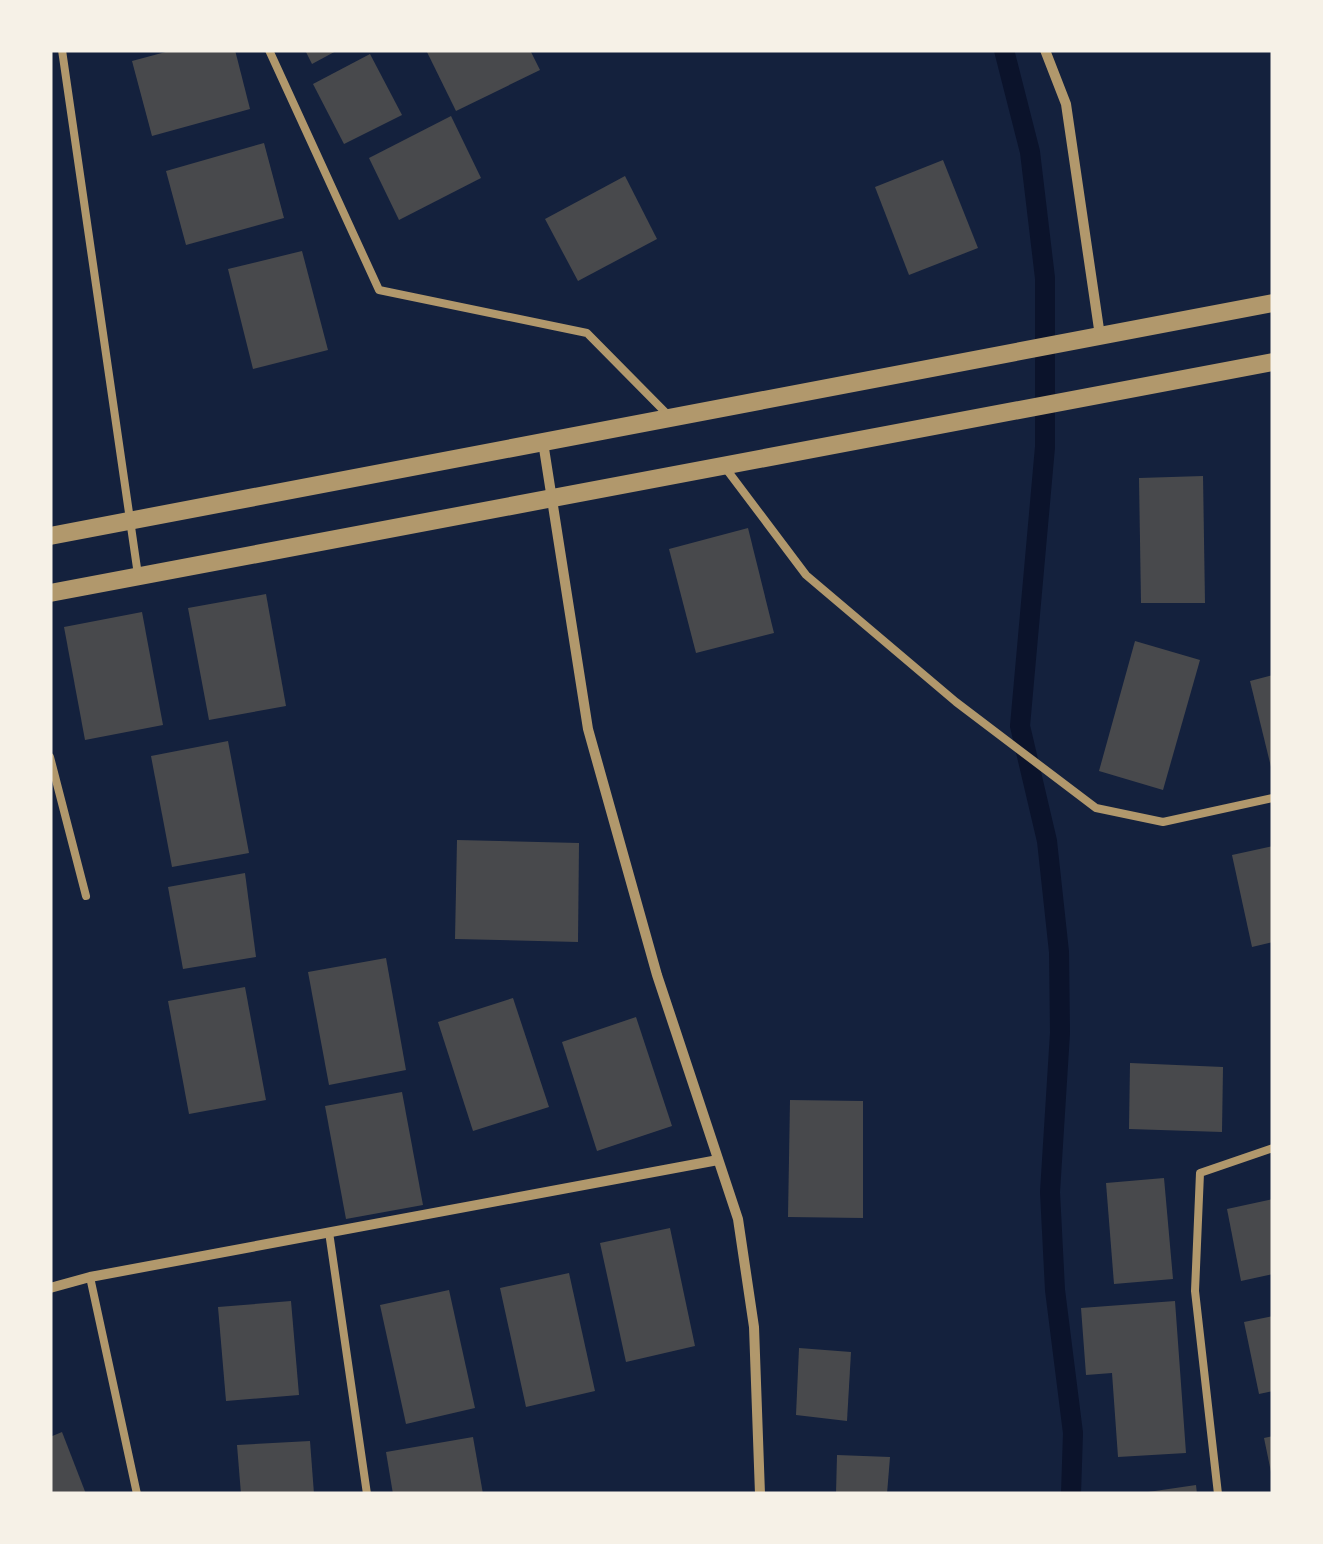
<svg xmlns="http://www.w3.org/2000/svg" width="1323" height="1544" viewBox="0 0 1323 1544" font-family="Commissioner,sans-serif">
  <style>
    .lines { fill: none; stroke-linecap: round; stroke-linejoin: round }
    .stream { stroke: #0b132b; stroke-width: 20 }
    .building { fill: #48494c }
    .service { stroke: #b1986c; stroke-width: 8 }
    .minor { stroke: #b1986c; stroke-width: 10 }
    .tertiary { stroke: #b1986c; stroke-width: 18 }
  </style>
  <rect width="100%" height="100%" fill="#14213d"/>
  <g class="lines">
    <!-- stream -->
    <path class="stream" d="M 1004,50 L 1030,152 L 1045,278 L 1045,447 L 1020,726 L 1047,841 L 1059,952 L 1060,1033 L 1050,1192 L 1055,1290 L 1073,1433 L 1071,1494"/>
  </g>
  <!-- building -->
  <g class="building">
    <path d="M 173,50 L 235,50 L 250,109 L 152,136 L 132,61 Z"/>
    <path d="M 305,50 L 338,50 L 312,64 Z"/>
    <path d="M 426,50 L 530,50 L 540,70 L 456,111 Z"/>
    <path d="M 370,54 L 402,115 L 344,144 L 313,84 Z"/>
    <path d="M 451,116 L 481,178 L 399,220 L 369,158 Z"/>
    <path d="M 264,143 L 284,218 L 186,245 L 166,171 Z"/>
    <path d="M 943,160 L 978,248 L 909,275 L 875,187 Z"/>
    <path d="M 625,176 L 657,239 L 578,281 L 545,219 Z"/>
    <path d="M 302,251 L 328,350 L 253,369 L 228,269 Z"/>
    <path d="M 1203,476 L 1205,603 L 1141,603 L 1139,478 Z"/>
    <path d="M 748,528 L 774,633 L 696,653 L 669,549 Z"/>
    <path d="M 266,594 L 286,706 L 209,720 L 188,608 Z"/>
    <path d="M 142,612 L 163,725 L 85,740 L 64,627 Z"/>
    <path d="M 1135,641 L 1200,660 L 1163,790 L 1099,771 Z"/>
    <path d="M 1273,675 L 1273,771 L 1272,771 L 1250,681 Z"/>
    <path d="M 228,741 L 249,853 L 172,867 L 151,756 Z"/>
    <path d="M 457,840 L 579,843 L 578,942 L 455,939 Z"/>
    <path d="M 1273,846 L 1273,942 L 1252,947 L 1232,855 Z"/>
    <path d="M 245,873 L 256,957 L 183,969 L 168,887 Z"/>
    <path d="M 386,958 L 406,1070 L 329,1085 L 308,972 Z"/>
    <path d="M 245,987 L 266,1100 L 189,1114 L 168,1001 Z"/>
    <path d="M 513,998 L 549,1107 L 473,1131 L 438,1022 Z"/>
    <path d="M 636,1017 L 672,1126 L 597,1151 L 562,1042 Z"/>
    <path d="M 1130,1063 L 1223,1067 L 1222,1132 L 1129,1129 Z"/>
    <path d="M 402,1092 L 423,1205 L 346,1219 L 325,1106 Z"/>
    <path d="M 790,1100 L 863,1101 L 863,1218 L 788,1217 Z"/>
    <path d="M 1164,1178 L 1173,1279 L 1114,1284 L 1106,1183 Z"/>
    <path d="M 1273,1199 L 1273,1274 L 1241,1281 L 1227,1209 Z"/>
    <path d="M 670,1228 L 695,1346 L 626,1362 L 600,1243 Z"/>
    <path d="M 569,1273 L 595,1391 L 526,1407 L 500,1288 Z"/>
    <path d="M 449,1290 L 475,1408 L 406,1424 L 380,1305 Z"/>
    <path d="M 291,1301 L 299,1395 L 226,1401 L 218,1307 Z"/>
    <path d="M 1175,1301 L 1186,1453 L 1118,1457 L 1112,1373 L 1086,1375 L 1081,1308 Z"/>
    <path d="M 1273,1316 L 1273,1391 L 1259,1394 L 1244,1322 Z"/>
    <path d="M 799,1348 L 851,1352 L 847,1421 L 796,1415 Z"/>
    <path d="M 62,1432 L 86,1494 L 50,1494 L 50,1437 Z"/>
    <path d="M 1273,1436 L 1273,1472 L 1271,1472 L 1264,1438 Z"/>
    <path d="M 473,1437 L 483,1494 L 393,1494 L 386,1452 Z"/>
    <path d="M 310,1441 L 314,1494 L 241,1494 L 237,1445 Z"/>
    <path d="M 837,1455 L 890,1457 L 887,1494 L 836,1494 Z"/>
    <path d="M 1196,1485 L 1197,1494 L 1148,1494 L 1148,1492 Z"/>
  </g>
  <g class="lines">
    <!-- service -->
    <g class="service">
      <path d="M 62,50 L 138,575"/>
      <path d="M 269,50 L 379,290 L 587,333 L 670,417"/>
      <path d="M 724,466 L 806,575 L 956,702 L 1096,808 L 1163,822 L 1273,798"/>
      <path d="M 50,757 L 86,896"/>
      <path d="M 329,1232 L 367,1494"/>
      <path d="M 90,1277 L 137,1494"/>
      <path d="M 1218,1494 L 1195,1291 L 1200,1173 L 1273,1148"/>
    </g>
    <!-- minor -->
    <g class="minor">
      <path d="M 1045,50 L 1066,104 L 1100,336"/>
      <path d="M 543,442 L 588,729 L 657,975 L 738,1219 L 754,1327 L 760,1494"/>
      <path d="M 50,1288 L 90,1277 L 718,1160"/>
    </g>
    <!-- tertiary -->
    <g class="tertiary">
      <path d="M 50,536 L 1273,303"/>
      <path d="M 50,593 L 1273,362"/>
    </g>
  </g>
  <!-- border -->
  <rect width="1323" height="1544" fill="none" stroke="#f6f1e7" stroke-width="105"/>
</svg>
